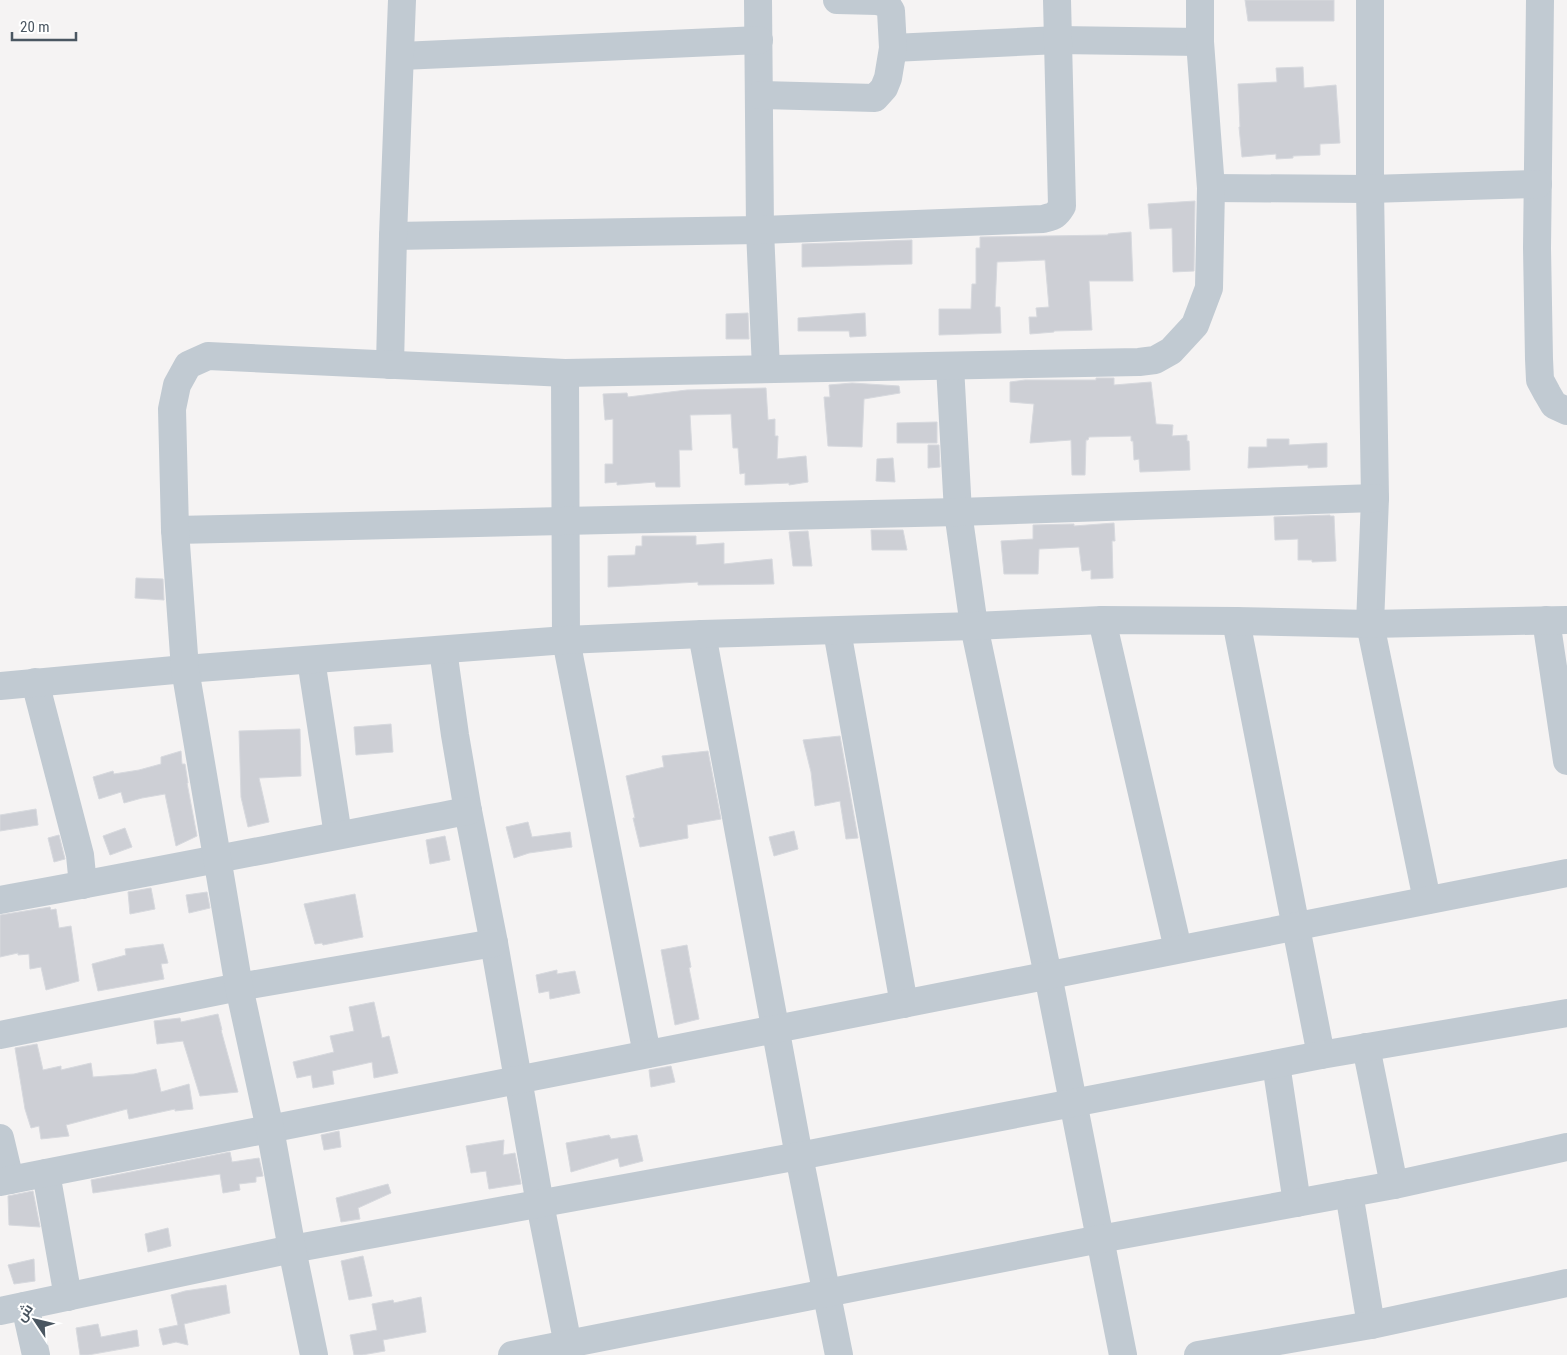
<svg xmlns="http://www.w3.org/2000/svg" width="1567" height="1355" viewBox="0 0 1567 1355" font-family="'Roboto Condensed',Cairo,sans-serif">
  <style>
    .building { fill: #cdcfd5; stroke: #d7d9de }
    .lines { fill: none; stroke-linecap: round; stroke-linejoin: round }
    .minor { stroke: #c1cad2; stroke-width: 28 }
  </style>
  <rect width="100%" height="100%" fill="#f5f3f3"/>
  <!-- building -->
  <g class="building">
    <path d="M 1245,0 L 1334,0 L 1334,21 L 1248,21 Z"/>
    <path d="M 1303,67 L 1304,88 L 1336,85 L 1340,143 L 1320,144 L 1320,155 L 1293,156 L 1293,158 L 1276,159 L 1276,154 L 1242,157 L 1239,127 L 1240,127 L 1238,84 L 1277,82 L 1276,68 Z"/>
    <path d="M 1195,201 L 1194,271 L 1173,272 L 1172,228 L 1150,229 L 1148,204 Z"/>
    <path d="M 1131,232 L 1133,281 L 1089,281 L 1092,330 L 1054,331 L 1054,332 L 1030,334 L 1029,317 L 1037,317 L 1036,308 L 1049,307 L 1045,260 L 997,262 L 995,307 L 1000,307 L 1001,333 L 939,335 L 939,309 L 971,309 L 972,284 L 976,284 L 976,248 L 980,248 L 980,237 L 1108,235 L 1108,234 Z"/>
    <path d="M 912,240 L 912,264 L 802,267 L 802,244 Z"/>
    <path d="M 748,313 L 749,339 L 726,339 L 726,314 Z"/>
    <path d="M 865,313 L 866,336 L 850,337 L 849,331 L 798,331 L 798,318 Z"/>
    <path d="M 1096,378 L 1114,378 L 1114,385 L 1151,382 L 1156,424 L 1173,425 L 1172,436 L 1187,435 L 1187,441 L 1189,441 L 1190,470 L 1140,472 L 1139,459 L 1134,460 L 1133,441 L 1131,441 L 1131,436 L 1089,437 L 1088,440 L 1086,440 L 1085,475 L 1072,475 L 1071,440 L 1030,443 L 1034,404 L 1010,402 L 1010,382 L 1025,380 L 1096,380 Z"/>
    <path d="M 852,383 L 899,386 L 900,393 L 864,399 L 862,447 L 828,446 L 824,397 L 830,397 L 829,385 Z"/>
    <path d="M 766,388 L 768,420 L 775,419 L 775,436 L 778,436 L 777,459 L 806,456 L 808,482 L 789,485 L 789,483 L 745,485 L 745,473 L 740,474 L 738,448 L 733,448 L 731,414 L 690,415 L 692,450 L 679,450 L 680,487 L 656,487 L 655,482 L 617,485 L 617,482 L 605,483 L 605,464 L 613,464 L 613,419 L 605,420 L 603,394 L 627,393 L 628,397 L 687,390 Z"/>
    <path d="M 937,422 L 937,443 L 897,443 L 897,423 Z"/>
    <path d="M 1267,439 L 1289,439 L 1289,445 L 1327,443 L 1327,467 L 1308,468 L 1308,465 L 1248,468 L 1249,447 L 1267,447 Z"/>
    <path d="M 928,445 L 939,445 L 940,467 L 928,468 Z"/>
    <path d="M 893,458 L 895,482 L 876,481 L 877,459 Z"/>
    <path d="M 1330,515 L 1330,516 L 1334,516 L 1336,561 L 1312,562 L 1312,560 L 1298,560 L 1298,539 L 1275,540 L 1274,517 Z"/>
    <path d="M 1114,523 L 1115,541 L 1112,541 L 1113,578 L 1091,579 L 1091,570 L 1082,571 L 1079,547 L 1039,549 L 1038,574 L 1004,574 L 1001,541 L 1033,539 L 1033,525 L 1074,524 L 1074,526 Z"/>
    <path d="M 871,530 L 903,530 L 907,550 L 872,550 Z"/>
    <path d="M 808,531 L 812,566 L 793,566 L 789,532 Z"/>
    <path d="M 642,536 L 696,536 L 696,545 L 724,543 L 724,564 L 772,559 L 774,584 L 698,585 L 698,582 L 608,587 L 608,556 L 635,555 L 636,546 L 642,546 Z"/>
    <path d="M 136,578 L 163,579 L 164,600 L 135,598 Z"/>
    <path d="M 391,724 L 393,752 L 356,755 L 354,727 Z"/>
    <path d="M 300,729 L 301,776 L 259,778 L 269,822 L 248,827 L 241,797 L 239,731 Z"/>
    <path d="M 840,736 L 858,838 L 846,839 L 840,801 L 815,806 L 811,772 L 803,740 Z"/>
    <path d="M 181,751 L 182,764 L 185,764 L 188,783 L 187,783 L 197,836 L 176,846 L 165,794 L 142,798 L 124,803 L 121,792 L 99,799 L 93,777 L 113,771 L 114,774 L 139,770 L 161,764 L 161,757 Z"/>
    <path d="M 708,751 L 721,819 L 687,825 L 688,838 L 640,847 L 633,818 L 635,818 L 626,776 L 664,767 L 662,756 Z"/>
    <path d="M 36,809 L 38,825 L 0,831 L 0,815 Z"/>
    <path d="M 528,822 L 532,837 L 570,832 L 572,847 L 529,853 L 514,858 L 506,827 Z"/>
    <path d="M 125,828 L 132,847 L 110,855 L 103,836 Z"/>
    <path d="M 794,831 L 798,849 L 774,856 L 769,837 Z"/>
    <path d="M 59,835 L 65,859 L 54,862 L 48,838 Z"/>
    <path d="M 445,836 L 450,860 L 430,864 L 426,840 Z"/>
    <path d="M 151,888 L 155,909 L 130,914 L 128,892 Z"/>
    <path d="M 207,892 L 210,908 L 189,913 L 186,895 Z"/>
    <path d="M 355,894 L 363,937 L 323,945 L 322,943 L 315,944 L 304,904 Z"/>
    <path d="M 50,907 L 51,910 L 56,909 L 59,928 L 71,926 L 79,981 L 46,990 L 41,967 L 30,969 L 29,954 L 18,955 L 18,953 L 0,957 L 0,915 Z"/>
    <path d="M 163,944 L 168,963 L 161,964 L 164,979 L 98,991 L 92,964 L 126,955 L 125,949 Z"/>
    <path d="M 687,945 L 691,967 L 689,968 L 699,1019 L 675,1025 L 661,950 Z"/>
    <path d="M 557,970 L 557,974 L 575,971 L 580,993 L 550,999 L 549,991 L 539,993 L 536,975 Z"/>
    <path d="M 374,1002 L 382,1038 L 389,1036 L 398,1073 L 374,1078 L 372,1062 L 332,1071 L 334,1084 L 313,1088 L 311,1075 L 297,1078 L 293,1062 L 334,1052 L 330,1036 L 354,1031 L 349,1007 Z"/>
    <path d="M 218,1014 L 222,1030 L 221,1030 L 238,1092 L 200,1096 L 183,1041 L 157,1044 L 154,1021 L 180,1018 L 181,1022 Z"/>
    <path d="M 37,1044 L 43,1070 L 61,1066 L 61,1070 L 91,1063 L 93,1077 L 134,1074 L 156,1069 L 161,1092 L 189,1084 L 193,1109 L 175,1111 L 175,1109 L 129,1119 L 127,1109 L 66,1125 L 69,1136 L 41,1139 L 39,1126 L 31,1128 L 25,1109 L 15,1048 Z"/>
    <path d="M 671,1066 L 675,1082 L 651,1087 L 649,1070 Z"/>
    <path d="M 339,1131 L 341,1147 L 324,1150 L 321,1135 Z"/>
    <path d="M 609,1135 L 611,1139 L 637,1135 L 643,1161 L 620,1167 L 618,1158 L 571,1172 L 566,1143 Z"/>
    <path d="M 504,1140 L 503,1155 L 515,1153 L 521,1184 L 489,1189 L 486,1171 L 471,1173 L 466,1146 Z"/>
    <path d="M 230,1152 L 232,1162 L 259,1158 L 263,1176 L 256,1177 L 256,1182 L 239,1184 L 240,1190 L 223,1193 L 220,1174 L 93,1193 L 91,1180 Z"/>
    <path d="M 388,1184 L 391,1193 L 358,1208 L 360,1219 L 341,1222 L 336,1198 Z"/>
    <path d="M 33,1191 L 40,1227 L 9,1225 L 8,1196 Z"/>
    <path d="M 168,1228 L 171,1246 L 148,1252 L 145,1234 Z"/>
    <path d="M 363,1256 L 372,1296 L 349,1300 L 341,1261 Z"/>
    <path d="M 34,1259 L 35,1281 L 14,1284 L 8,1265 Z"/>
    <path d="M 226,1285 L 230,1313 L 184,1324 L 188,1345 L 176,1342 L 163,1345 L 159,1329 L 178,1325 L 171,1295 L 185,1291 Z"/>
    <path d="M 421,1297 L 426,1332 L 383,1340 L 385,1351 L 362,1355 L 354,1355 L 350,1335 L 377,1330 L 372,1304 L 393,1300 L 394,1303 Z"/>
    <path d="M 98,1324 L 101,1337 L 137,1330 L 139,1346 L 88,1355 L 80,1355 L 76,1328 Z"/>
  </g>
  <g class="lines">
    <!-- minor -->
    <g class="minor">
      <path d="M 758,0 L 760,230 L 766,369"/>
      <path d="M 1370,0 L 1370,189 L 1375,498 L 1370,624 L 1427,900"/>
      <path d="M 1540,0 L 1537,248 L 1539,359 L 1540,380 L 1547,393 L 1554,405 L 1567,411"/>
      <path d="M 893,48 L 1058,40 L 1200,42"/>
      <path d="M 401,56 L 759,40"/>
      <path d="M 760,95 L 875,98 L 884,88 L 888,78 L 893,48 L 891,11 L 886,3 L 877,1 L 837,0"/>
      <path d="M 1211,188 L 1370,189 L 1538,184"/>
      <path d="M 393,236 L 760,230 L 1043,219 C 1054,216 1056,216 1062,206 L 1057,0"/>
      <path d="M 390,365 L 393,236 L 402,0"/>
      <path d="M 950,366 L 958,512 L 974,626 L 1048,975 L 1123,1355"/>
      <path d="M 565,373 L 566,640 L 647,1054"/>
      <path d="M 175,530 L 958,512 L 1375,498"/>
      <path d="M 1102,620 L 1178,949"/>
      <path d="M 1546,620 L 1567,761"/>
      <path d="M 1236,621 L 1321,1055"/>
      <path d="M 837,631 L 904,1004"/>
      <path d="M 702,634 L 799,1156 L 839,1355"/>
      <path d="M 443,650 L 455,735 L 468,811 L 494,943 L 540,1204 L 570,1355"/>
      <path d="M 311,660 L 338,835"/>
      <path d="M 35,682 L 80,855 L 83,885"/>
      <path d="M 0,686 L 185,669 L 566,640 L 702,634 L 974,626 L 1102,620 L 1236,621 L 1370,624 L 1567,620"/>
      <path d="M 0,900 C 156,872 312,840 468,811"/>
      <path d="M 0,1035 L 239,987 L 494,943"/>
      <path d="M 1366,1047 L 1394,1185"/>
      <path d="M 1276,1064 L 1297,1203"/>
      <path d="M 0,1138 L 10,1180"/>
      <path d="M 46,1173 L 68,1297"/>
      <path d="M 0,1182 L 1567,873"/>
      <path d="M 1349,1193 L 1371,1325"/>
      <path d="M 25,1306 L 36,1355"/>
      <path d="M 0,1311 L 292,1249 L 799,1156 L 1321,1055 L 1567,1013"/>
      <path d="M 314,1355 L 292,1249 L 270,1129 L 239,987 L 185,669 L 175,530 L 172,409 L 177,385 L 188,365 L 208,356 L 565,373 L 1139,362 L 1155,360 L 1171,351 L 1195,325 L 1209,288 L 1211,188 L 1200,42 L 1200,0"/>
      <path d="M 512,1355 L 1100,1239 L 1394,1185 L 1567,1147"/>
      <path d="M 1198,1355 L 1371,1325 L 1567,1283"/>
    </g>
  </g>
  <!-- north arrow -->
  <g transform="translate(35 1320) rotate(305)" stroke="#ffffff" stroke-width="4" paint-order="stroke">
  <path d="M0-4L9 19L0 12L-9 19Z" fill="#4a5661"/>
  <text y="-8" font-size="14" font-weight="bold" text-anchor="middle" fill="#4a5661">ش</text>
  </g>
  <!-- scale -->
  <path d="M12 32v8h64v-8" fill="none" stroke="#4a5661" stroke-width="2.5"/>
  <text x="20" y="32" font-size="15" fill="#4a5661" stroke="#ffffff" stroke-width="4" paint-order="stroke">20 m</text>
</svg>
